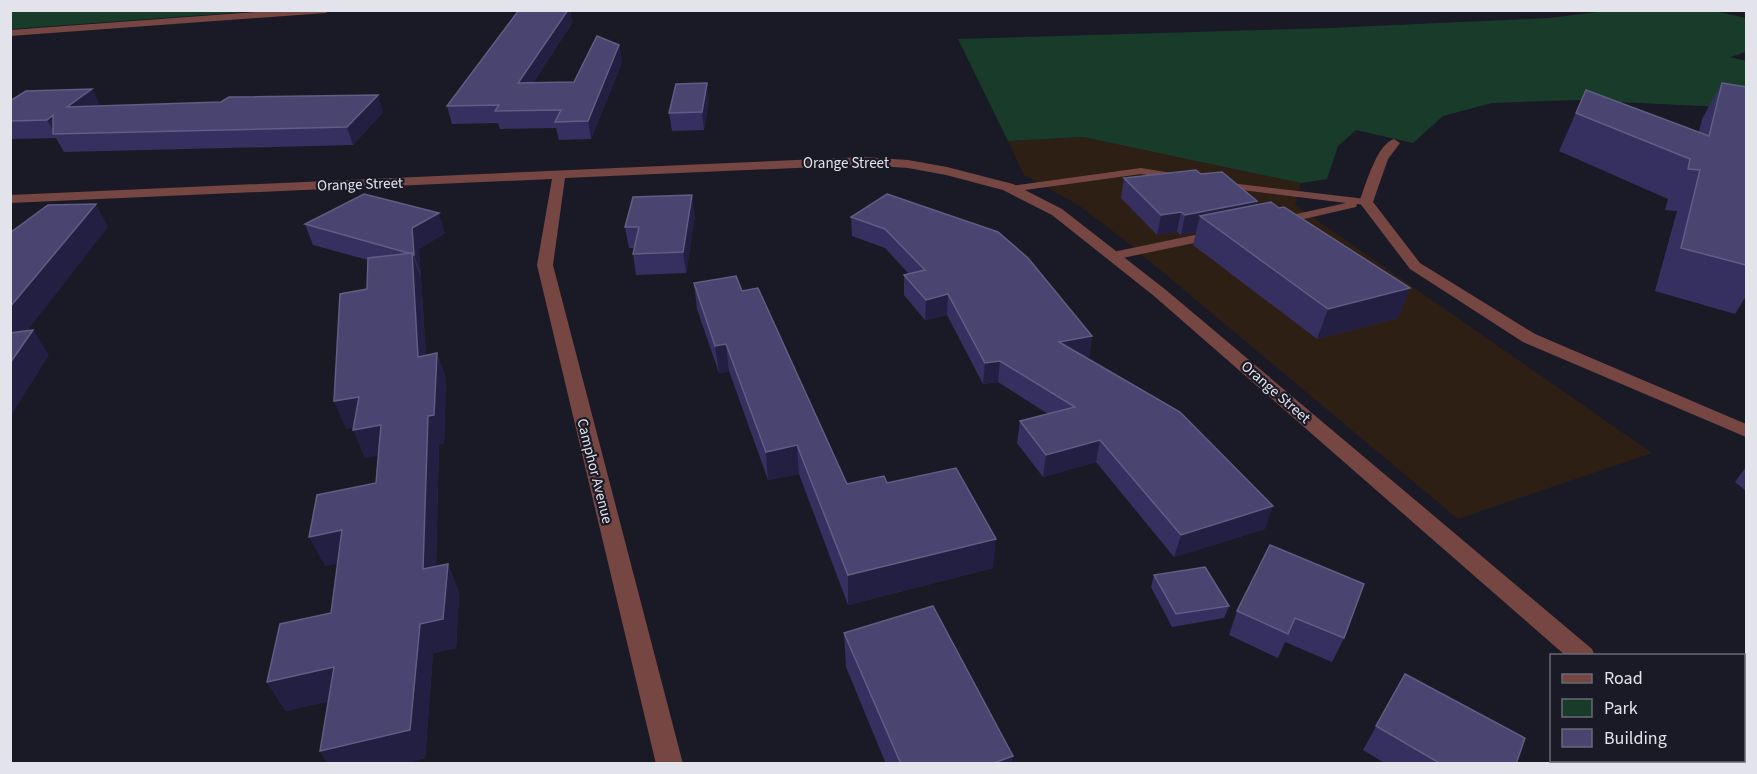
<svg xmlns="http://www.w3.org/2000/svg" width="1757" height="774" viewBox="0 0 1757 774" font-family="'Source Sans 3',sans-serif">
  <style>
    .commercial { fill: #2e1f14 }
    .green { fill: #193c2a }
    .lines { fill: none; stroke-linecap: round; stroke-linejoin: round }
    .lane { fill: #764643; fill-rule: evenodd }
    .street { fill: #764643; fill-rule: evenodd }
    .wall { fill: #363060 }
    .shaded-wall { fill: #231f43 }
    .building { fill: #494470; stroke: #615d83; stroke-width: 1.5 }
    .labels { text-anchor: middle; stroke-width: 4.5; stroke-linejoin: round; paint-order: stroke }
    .street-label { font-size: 15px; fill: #e3e3ec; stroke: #1a1a26 }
  </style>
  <rect width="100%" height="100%" fill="#1a1a26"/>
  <!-- commercial -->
  <path class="commercial" d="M 1083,137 L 1301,183 L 1295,205 L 1652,453 L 1458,519 L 1122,238 L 1077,204 L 1024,175 L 1008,141 Z"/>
  <!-- green -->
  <g class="green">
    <path d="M 11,10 L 261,10 L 261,11 L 11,29 Z"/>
    <path d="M 1614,10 L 1714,11 L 1746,18 L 1746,52 L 1730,57 L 1746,61 L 1746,108 L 1576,100 L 1492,103 L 1443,116 L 1413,143 L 1356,130 L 1338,146 L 1327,179 L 1301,183 L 1083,137 L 1008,141 L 958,39 L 1331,28 L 1550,18 Z"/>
  </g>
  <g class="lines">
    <!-- lane -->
    <g class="lane">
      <path d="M 1141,168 L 1178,174 L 1183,177 L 1178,180 L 1141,174 L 1011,192 L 1005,189 L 1011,186 Z"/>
      <path d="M 1222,182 L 1366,199 L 1372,202 L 1366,205 L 1357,204 L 1356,207 L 1278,225 L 1274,223 L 1274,219 L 1346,203 L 1218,187 L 1218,183 Z"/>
      <path d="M 1214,231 L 1220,235 L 1218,238 L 1113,260 L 1107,256 L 1113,252 Z"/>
    </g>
    <!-- street -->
    <g class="street">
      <path d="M 282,10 L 330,10 L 326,13 L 10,36 L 10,30 Z"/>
      <path d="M 1394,139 L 1400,143 L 1388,159 L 1373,202 L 1420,263 L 1535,334 L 1746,424 L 1746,437 L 1523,342 L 1410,269 L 1359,202 C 1366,185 1376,145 1394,139 Z"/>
      <path d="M 864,157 L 908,160 L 947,167 L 1013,184 L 1062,209 L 1166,290 L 1592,649 L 1595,656 L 1566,656 L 1154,296 L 1052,215 L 1003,190 L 946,175 L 908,168 L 864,165 L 565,178 L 553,265 L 683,764 L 656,764 L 537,265 L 552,179 L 10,203 L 10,195 Z"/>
      <path d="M 1692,760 L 1721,760 L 1722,764 L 1693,764 Z"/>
    </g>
  </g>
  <!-- wall -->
  <g class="wall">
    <path d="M 519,10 L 570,10 L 572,23 L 533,83 L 574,82 L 619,45 L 622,62 L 591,139 L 559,140 L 556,128 L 500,129 L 498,123 L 452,124 L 447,106 Z"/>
    <path d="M 1722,83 L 1746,87 L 1746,296 L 1735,314 L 1655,291 L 1677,211 L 1665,210 L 1668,199 L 1559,151 L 1586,90 L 1699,132 L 1702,119 Z"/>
    <path d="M 709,100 L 704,130 L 672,131 L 669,113 Z"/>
    <path d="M 10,101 L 100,106 L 383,112 L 353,145 L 64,152 L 56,138 L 10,139 Z"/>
    <path d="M 1201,174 L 1257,201 L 1256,205 L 1279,208 L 1410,288 L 1398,318 L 1317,339 L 1193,245 L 1196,232 L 1181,235 L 1177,232 L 1157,235 L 1121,198 L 1124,178 Z"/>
    <path d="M 887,194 L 1092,336 L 1089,357 L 1085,357 L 1265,529 L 1174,557 L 1096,462 L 1043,477 L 1017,443 L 1020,421 L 1048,414 L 998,382 L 983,384 L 947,315 L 925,320 L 904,295 L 904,275 L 909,274 L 885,248 L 852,236 L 851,217 Z"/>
    <path d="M 695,215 L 686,273 L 636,275 L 633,254 L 634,248 L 629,248 L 625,227 Z"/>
    <path d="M 305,224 L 445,233 L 419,249 L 426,355 L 437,353 L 446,380 L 444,443 L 439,444 L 436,566 L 448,564 L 459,593 L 456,648 L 433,653 L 425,758 L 404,764 L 328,764 L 320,751 L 329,701 L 286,711 L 267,682 L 331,613 L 338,563 L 325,566 L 376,483 L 378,455 L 365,458 L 353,427 L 346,429 L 367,289 L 368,260 L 313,245 Z"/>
    <path d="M 694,283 L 742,291 L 847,484 L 887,483 L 993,568 L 848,605 L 799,474 L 768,480 L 729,371 L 719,373 L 697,309 Z"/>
    <path d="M 1746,467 L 1746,491 L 1735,482 Z"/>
    <path d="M 1270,545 L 1344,638 L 1332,662 L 1285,642 L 1278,658 L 1229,635 L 1237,611 Z"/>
    <path d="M 1154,575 L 1229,606 L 1224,618 L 1172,627 L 1151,587 Z"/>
    <path d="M 844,633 L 1013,756 L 1011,764 L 886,764 L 846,667 Z"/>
    <path d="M 1405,674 L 1516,764 L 1386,764 L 1363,750 Z"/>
  </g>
  <!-- shaded-wall -->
  <g class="shaded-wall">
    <path d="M 568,10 L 570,10 L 572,23 L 522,100 L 518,83 Z"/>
    <path d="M 619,45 L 622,62 L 591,139 L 588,121 Z"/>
    <path d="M 707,83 L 709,100 L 704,130 L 702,112 Z"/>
    <path d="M 92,89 L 101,107 L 67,107 Z"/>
    <path d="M 378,95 L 383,112 L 353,145 L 347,127 Z"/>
    <path d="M 53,115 L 55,134 L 47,120 Z"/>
    <path d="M 692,195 L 695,215 L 686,273 L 683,252 Z"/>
    <path d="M 1257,201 L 1252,220 L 1200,216 L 1196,232 L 1181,235 L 1185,215 Z"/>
    <path d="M 96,204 L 108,227 L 10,353 L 10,307 Z"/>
    <path d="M 1181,212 L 1177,232 L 1157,235 L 1161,215 Z"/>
    <path d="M 439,213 L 445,233 L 419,249 L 421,276 L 414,255 L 412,228 Z"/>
    <path d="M 412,253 L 421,278 L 428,384 L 418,357 Z"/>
    <path d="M 1410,288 L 1398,318 L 1317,339 L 1328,309 Z"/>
    <path d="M 948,294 L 947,315 L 925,320 L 926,300 Z"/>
    <path d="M 33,330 L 49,355 L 10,417 L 10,363 Z"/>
    <path d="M 1092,336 L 1089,357 L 1056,363 L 1059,342 Z"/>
    <path d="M 726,344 L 729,371 L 719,373 L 715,346 Z"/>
    <path d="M 437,353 L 446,380 L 444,443 L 439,444 L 435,598 L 423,569 L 428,416 Z"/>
    <path d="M 1000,361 L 998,382 L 983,384 L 985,363 Z"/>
    <path d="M 359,397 L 370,424 L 346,429 L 334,401 Z"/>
    <path d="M 381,425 L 393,453 L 365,458 L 353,430 Z"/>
    <path d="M 1100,440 L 1096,462 L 1043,477 L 1046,455 Z"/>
    <path d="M 797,445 L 799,474 L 768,480 L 766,452 Z"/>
    <path d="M 1273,506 L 1265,529 L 1174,557 L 1181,535 Z"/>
    <path d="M 342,530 L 356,559 L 325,566 L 309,537 Z"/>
    <path d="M 996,539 L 993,568 L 848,605 L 848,575 Z"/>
    <path d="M 448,564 L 459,593 L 456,648 L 433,653 L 425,758 L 404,764 L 328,764 L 320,751 L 420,624 Z"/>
    <path d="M 334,667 L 351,696 L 286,711 L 267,682 Z"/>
    <path d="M 1013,756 L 1011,764 L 991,764 Z"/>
  </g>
  <!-- building -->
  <g class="building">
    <path d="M 519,10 L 568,10 L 518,83 L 574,82 L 597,36 L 619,45 L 588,121 L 555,122 L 561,110 L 495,111 L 499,105 L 447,106 Z"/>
    <path d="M 707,83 L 702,112 L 669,113 L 676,84 Z"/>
    <path d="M 1722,83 L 1746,87 L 1746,265 L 1681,248 L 1700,170 L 1688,169 L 1690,159 L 1576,113 L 1586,90 L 1709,136 Z"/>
    <path d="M 92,89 L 67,107 L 221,102 L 229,97 L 378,95 L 347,127 L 53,134 L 53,115 L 47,120 L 10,121 L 10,101 L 26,91 Z"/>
    <path d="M 1196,170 L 1201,174 L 1222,172 L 1257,201 L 1185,215 L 1181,212 L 1161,215 L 1124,178 Z"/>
    <path d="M 364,194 L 439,213 L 412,228 L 414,255 L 413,255 L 412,253 L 408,253 L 305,224 Z"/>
    <path d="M 887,194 L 998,232 L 1028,258 L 1092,336 L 1059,342 L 1180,412 L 1273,506 L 1181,535 L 1100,440 L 1046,455 L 1020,421 L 1075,407 L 1000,361 L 985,363 L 948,294 L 926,300 L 904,275 L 925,270 L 885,229 L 851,217 Z"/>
    <path d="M 692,195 L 683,252 L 633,254 L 639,227 L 625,227 L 633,197 Z"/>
    <path d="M 1271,202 L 1279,208 L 1284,207 L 1410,288 L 1328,309 L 1200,216 Z"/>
    <path d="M 96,204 L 10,307 L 10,233 L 48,205 Z"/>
    <path d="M 412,253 L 418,357 L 437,353 L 434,415 L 428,416 L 423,569 L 448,564 L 443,619 L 420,624 L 410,730 L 320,751 L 334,667 L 267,682 L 280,624 L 331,613 L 342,530 L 309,537 L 317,495 L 376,483 L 381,425 L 353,430 L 359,397 L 334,401 L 340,294 L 367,289 L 368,258 Z"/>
    <path d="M 736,276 L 742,291 L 758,288 L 847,484 L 884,476 L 887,483 L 956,468 L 996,539 L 848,575 L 797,445 L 766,452 L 726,344 L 715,346 L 694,283 Z"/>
    <path d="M 33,330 L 10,363 L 10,333 Z"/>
    <path d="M 1270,545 L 1364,584 L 1344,638 L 1295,618 L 1288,634 L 1237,611 Z"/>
    <path d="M 1205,567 L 1229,606 L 1176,614 L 1154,575 Z"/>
    <path d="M 933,606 L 1013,756 L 991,764 L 901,764 L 844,633 Z"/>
    <path d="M 1405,674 L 1525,738 L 1516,764 L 1441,764 L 1376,726 Z"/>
  </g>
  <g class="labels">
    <!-- street labels -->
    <g class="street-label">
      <text x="846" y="168">Orange Street</text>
      <text transform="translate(360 184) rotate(-2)" y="5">Orange Street</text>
      <text transform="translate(1276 392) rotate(41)" y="5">Orange Street</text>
      <text transform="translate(595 471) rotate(76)" y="5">Camphor Avenue</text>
    </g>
  </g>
  <!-- border -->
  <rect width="1757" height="774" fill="none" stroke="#e3e3ec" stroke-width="24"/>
  <!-- legend -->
  <rect x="1550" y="654" width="195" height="108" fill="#1a1a26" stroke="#6a6a75" stroke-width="1.5"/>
  <rect x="1562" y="674" width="30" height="9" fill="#764643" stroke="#6a6a75" stroke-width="1.5"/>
  <text x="1604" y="684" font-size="18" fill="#e3e3ec">Road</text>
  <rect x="1562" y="699" width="30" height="18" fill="#193c2a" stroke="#6a6a75" stroke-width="1.5"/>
  <text x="1604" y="714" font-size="18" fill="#e3e3ec">Park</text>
  <rect x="1562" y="729" width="30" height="18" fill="#494470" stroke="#6a6a75" stroke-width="1.5"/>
  <text x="1604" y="744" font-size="18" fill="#e3e3ec">Building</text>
</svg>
